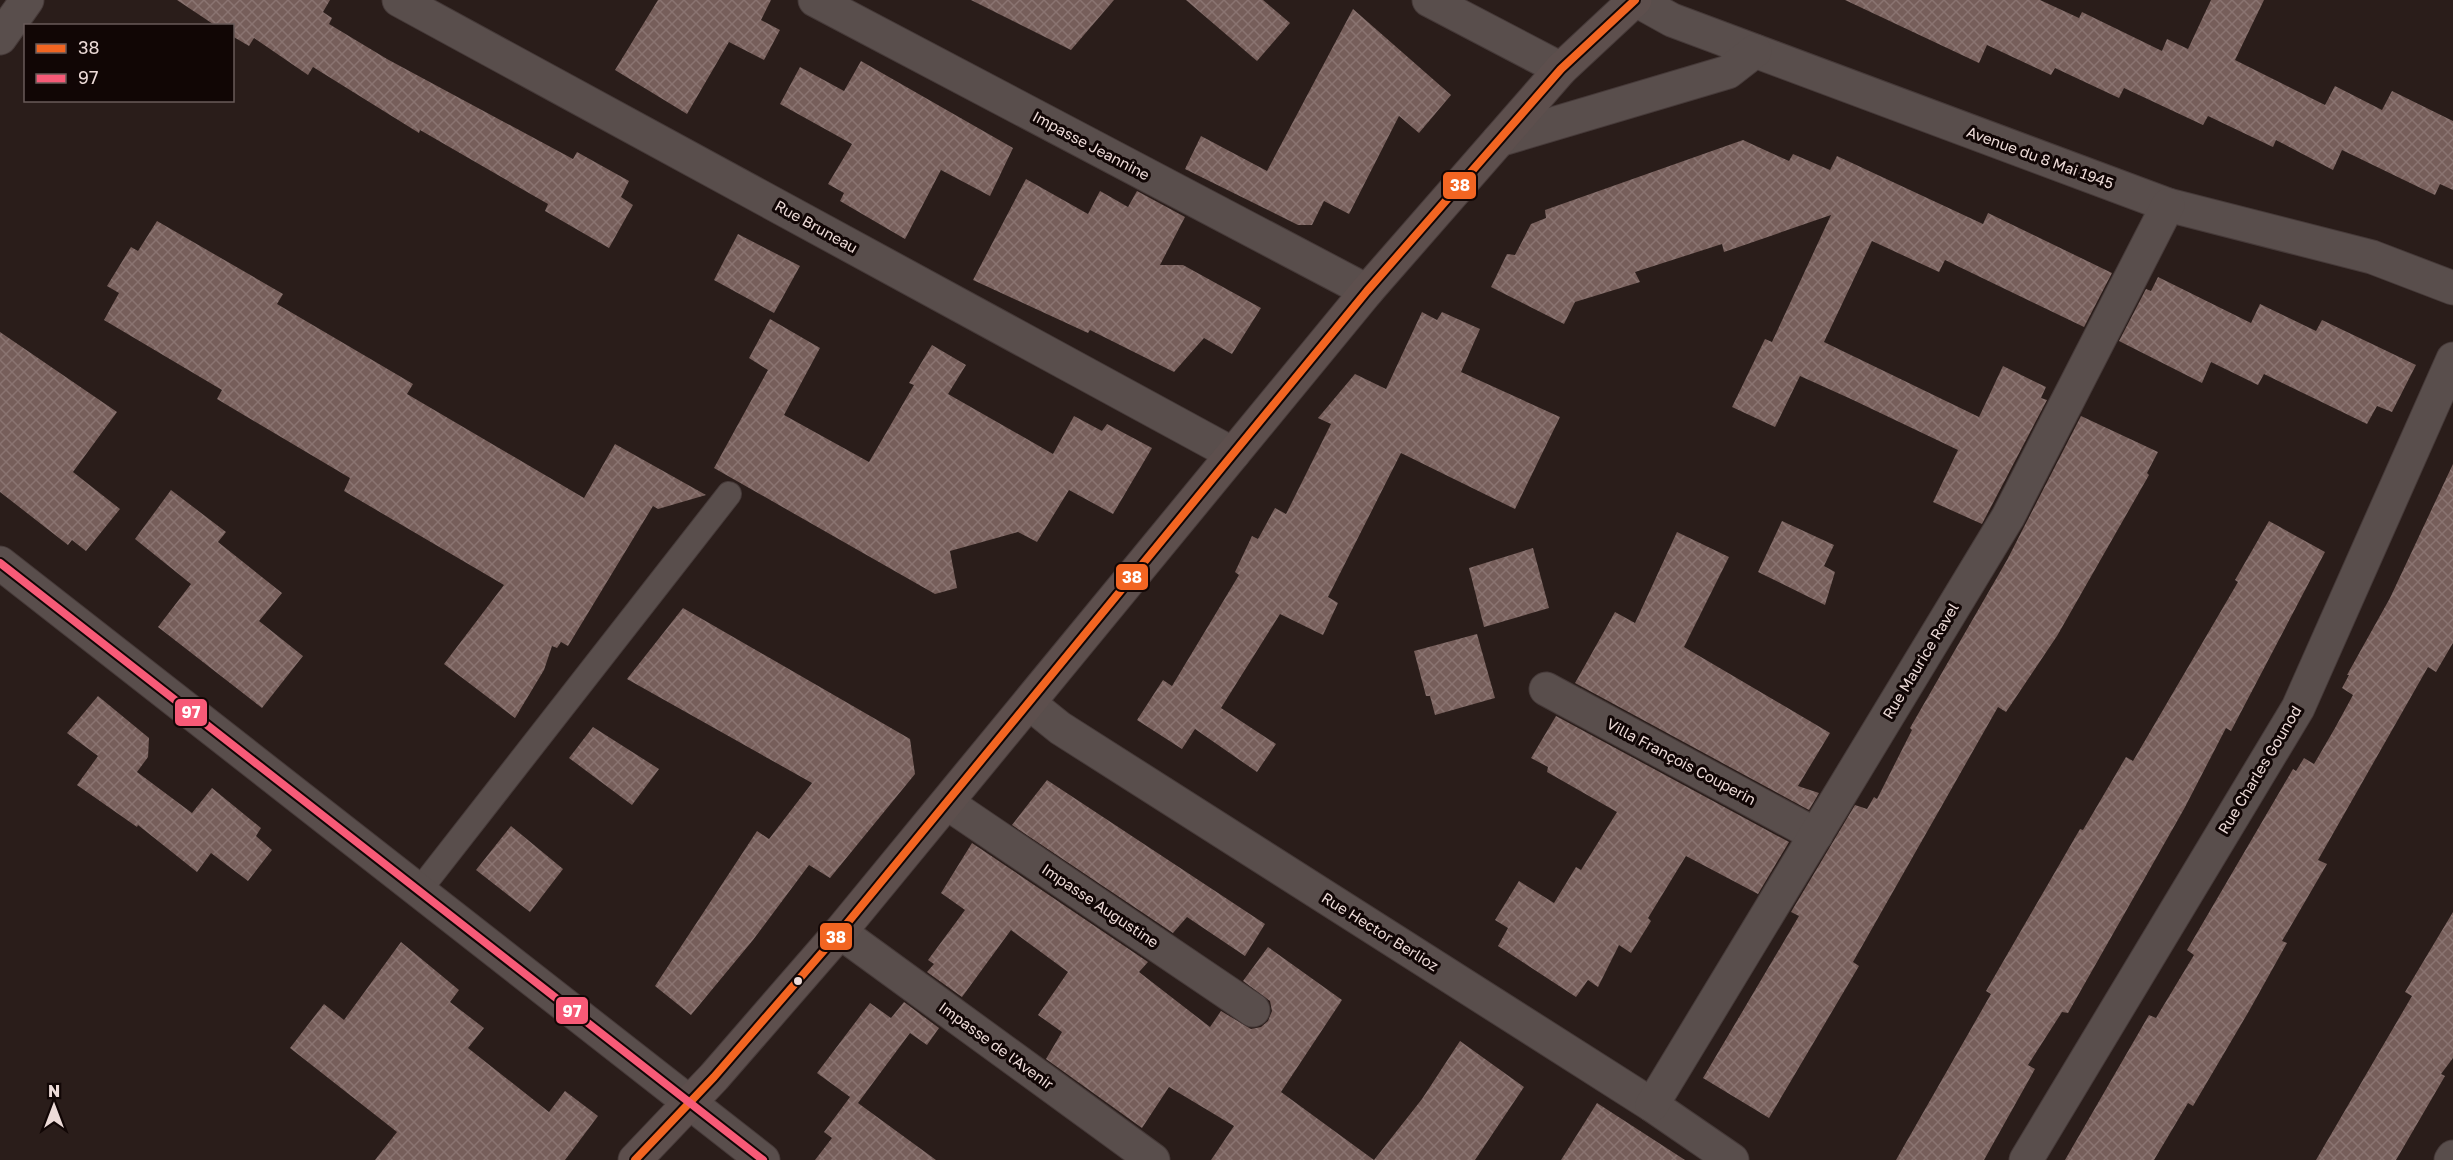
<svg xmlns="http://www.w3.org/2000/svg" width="2453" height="1160" viewBox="0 0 2453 1160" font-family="'Golos Text',sans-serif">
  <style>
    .building { fill: url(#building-cross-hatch) }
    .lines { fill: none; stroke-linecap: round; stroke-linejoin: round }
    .service-casing { stroke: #463a39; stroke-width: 26 }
    .minor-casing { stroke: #463a39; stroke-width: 35 }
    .secondary-casing { stroke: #463a39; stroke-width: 35 }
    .service { stroke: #594e4c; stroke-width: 24 }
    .minor { stroke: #594e4c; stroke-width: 33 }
    .secondary { stroke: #5d4f4d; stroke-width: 33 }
    .bus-1-casing { stroke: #110605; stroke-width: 12 }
    .bus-2-casing { stroke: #110605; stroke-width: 12 }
    .bus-1 { stroke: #f26522; stroke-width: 8 }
    .bus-2 { stroke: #f75a77; stroke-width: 8 }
    .bus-dot { fill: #eddbd8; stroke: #110605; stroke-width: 2 }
    .labels { text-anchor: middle; stroke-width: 6; stroke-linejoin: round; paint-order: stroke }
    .street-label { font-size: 15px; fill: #eddbd8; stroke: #110605 }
    .line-badge { stroke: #110605; stroke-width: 2 }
    .badge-label { font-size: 16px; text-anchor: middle; font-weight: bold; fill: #fff }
  </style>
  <defs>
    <pattern id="building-cross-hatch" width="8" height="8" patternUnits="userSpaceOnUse" patternTransform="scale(1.5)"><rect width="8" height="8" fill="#765e5a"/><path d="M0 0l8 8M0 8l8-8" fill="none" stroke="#8a7471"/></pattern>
  </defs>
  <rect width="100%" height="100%" fill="#2a1d1a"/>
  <!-- building -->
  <g class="building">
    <path d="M 177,0 L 330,0 L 323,12 L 332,18 L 329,24 L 387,59 L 573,159 L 577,152 L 629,181 L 621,197 L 633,205 L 609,248 L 545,211 L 548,204 L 420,130 L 419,133 L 313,67 L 308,75 L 254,38 L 249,46 L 232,36 L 232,26 L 216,26 Z"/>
    <path d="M 658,0 L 771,0 L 761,20 L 780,30 L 764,60 L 729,42 L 687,114 L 615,70 Z"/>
    <path d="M 971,0 L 1114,0 L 1071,50 Z"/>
    <path d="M 1186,0 L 1263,0 L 1290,23 L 1257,61 Z"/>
    <path d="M 1845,0 L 2040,0 L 2079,18 L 2082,12 L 2162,51 L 2167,39 L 2188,49 L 2211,0 L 2264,0 L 2235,60 L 2325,105 L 2335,86 L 2382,110 L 2392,91 L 2453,121 L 2453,190 L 2440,184 L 2435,195 L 2342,150 L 2333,170 L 2276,140 L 2273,147 L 2208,116 L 2203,125 L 2124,88 L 2119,98 L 2055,68 L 2051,75 L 1987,45 L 1979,63 Z"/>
    <path d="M 1353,9 L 1451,95 L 1419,133 L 1399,116 L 1349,214 L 1324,201 L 1312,225 L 1298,225 L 1185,169 L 1201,136 L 1267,171 Z"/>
    <path d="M 861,61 L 1013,148 L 990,196 L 941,170 L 905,239 L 840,201 L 844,193 L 828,184 L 852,144 L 780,104 L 800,67 L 844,91 Z"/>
    <path d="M 1743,140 L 1789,161 L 1793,154 L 1830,170 L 1837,156 L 1983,224 L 1988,213 L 2112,273 L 2084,327 L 1945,260 L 1939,272 L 1872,241 L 1824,342 L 1979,417 L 2003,366 L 2046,387 L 2041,398 L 2047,400 L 1982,524 L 1933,502 L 1958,450 L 1851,399 L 1800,376 L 1775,427 L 1732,407 L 1765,339 L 1772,342 L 1831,215 L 1724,252 L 1722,244 L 1635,272 L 1640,282 L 1575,302 L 1564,324 L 1491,287 L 1507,254 L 1515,255 L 1531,224 L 1546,218 L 1545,210 Z"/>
    <path d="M 1026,179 L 1088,214 L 1100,191 L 1128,207 L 1137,191 L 1185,217 L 1160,265 L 1183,265 L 1261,308 L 1232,354 L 1204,338 L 1174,372 L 1090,330 L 1088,333 L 973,280 Z"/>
    <path d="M 157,221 L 283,294 L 277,304 L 413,384 L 407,394 L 584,498 L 615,444 L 706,495 L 658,509 L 653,506 L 568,646 L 561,642 L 557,648 L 552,646 L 544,670 L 515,718 L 444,664 L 504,585 L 344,491 L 350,478 L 217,399 L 222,390 L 104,320 L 119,293 L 107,286 L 131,247 L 138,251 Z"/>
    <path d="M 738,234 L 800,266 L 774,313 L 714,280 Z"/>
    <path d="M 2158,277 L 2251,323 L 2260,304 L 2316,331 L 2322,320 L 2416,365 L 2392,412 L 2377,406 L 2367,424 L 2264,374 L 2258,385 L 2211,362 L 2202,383 L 2119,341 L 2146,289 L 2151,291 Z"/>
    <path d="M 1422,312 L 1437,320 L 1442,312 L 1480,329 L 1461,372 L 1560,417 L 1515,509 L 1401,453 L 1328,597 L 1338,603 L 1323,635 L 1280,614 L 1221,708 L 1276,744 L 1257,772 L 1195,729 L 1182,749 L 1137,720 L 1163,680 L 1172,686 L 1239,575 L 1235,572 L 1252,536 L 1258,539 L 1275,508 L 1286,514 L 1331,424 L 1318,418 L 1355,374 L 1386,389 Z"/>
    <path d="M 770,319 L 820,348 L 784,415 L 869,462 L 914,385 L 909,383 L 932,345 L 966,365 L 948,394 L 1053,454 L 1074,416 L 1102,431 L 1107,424 L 1152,448 L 1113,514 L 1069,490 L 1037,542 L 1018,532 L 950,551 L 957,588 L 935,594 L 714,468 L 768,370 L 749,358 Z"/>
    <path d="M 0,332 L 117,412 L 73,472 L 120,509 L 86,551 L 72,540 L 68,545 L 0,492 Z"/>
    <path d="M 2081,416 L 2158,452 L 2147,473 L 2149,475 L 2057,636 L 2006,712 L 1998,707 L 1853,962 L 1859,966 L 1769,1118 L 1703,1078 L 1799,916 L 1791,912 L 1855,805 L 1867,809 L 1874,797 L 1877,799 L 1912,730 L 1910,728 L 2007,560 Z"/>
    <path d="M 2453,464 L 2453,643 L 2436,672 L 2428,667 L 2318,860 L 2327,864 L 2282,941 L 2287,943 L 2249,1011 L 2193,1106 L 2188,1103 L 2154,1160 L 2065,1160 L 2149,1015 L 2156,1018 L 2194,955 L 2187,950 L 2293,769 L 2296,771 L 2304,758 L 2314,764 L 2335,728 L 2353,695 L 2342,688 L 2349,675 L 2347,675 L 2390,598 Z"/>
    <path d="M 171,490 L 226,532 L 218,542 L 282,593 L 259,621 L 303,656 L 262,708 L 158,627 L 191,584 L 135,539 Z"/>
    <path d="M 1782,521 L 1834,545 L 1824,566 L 1835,572 L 1825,605 L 1758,572 Z"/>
    <path d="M 2269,521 L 2325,552 L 2231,731 L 2226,728 L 2184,809 L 2068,1013 L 2062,1012 L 2028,1065 L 2035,1069 L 1984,1160 L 1896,1160 L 1991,994 L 1986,991 L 2080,829 L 2083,830 L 2126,757 L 2133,761 L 2238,582 L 2235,580 Z"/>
    <path d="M 1677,532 L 1729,557 L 1684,647 L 1830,733 L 1798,786 L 1819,793 L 1809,810 L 1575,683 L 1615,612 L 1635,623 Z"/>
    <path d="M 1533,548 L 1549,608 L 1484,627 L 1469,568 Z"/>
    <path d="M 683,608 L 910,739 L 915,774 L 830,878 L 809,865 L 753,940 L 691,1015 L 655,986 L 757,831 L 769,839 L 812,783 L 627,679 Z"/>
    <path d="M 1477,634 L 1495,698 L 1435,715 L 1430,696 L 1426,696 L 1414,651 Z"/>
    <path d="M 98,696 L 149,738 L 148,757 L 137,772 L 192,813 L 212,788 L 261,828 L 256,836 L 272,850 L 248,881 L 211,853 L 197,872 L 138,825 L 137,827 L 77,785 L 98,756 L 67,733 Z"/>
    <path d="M 1556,716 L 1789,842 L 1758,894 L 1686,856 L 1648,918 L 1651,921 L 1631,953 L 1619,945 L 1598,987 L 1588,980 L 1576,997 L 1498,946 L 1508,928 L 1495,920 L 1519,881 L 1554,903 L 1576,867 L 1581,870 L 1617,812 L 1547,772 L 1548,767 L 1531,758 Z"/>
    <path d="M 593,727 L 659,769 L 632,805 L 569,758 Z"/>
    <path d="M 1047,780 L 1265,924 L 1245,956 L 1187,917 L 1173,933 L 1012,825 Z"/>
    <path d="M 511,826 L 563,869 L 530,912 L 476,870 Z"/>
    <path d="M 972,843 L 1148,962 L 1139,972 L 1210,1027 L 1221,1011 L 1251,1029 L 1261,1027 L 1268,1021 L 1272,1011 L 1270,1001 L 1243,981 L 1268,947 L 1342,1000 L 1281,1092 L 1374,1160 L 1211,1160 L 1234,1126 L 1169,1087 L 1142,1128 L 1046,1059 L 1062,1032 L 1038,1015 L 1068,972 L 1011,930 L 962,997 L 927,972 L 934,964 L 928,960 L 965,910 L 941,893 Z"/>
    <path d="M 2453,912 L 2453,1058 L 2441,1074 L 2445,1076 L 2396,1160 L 2316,1160 L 2412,996 L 2405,992 Z"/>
    <path d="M 401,942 L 459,990 L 450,1002 L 484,1028 L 468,1048 L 549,1112 L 565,1091 L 598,1116 L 565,1160 L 375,1160 L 397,1132 L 290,1048 L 324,1004 L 344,1020 Z"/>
    <path d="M 904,1002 L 939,1028 L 927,1045 L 910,1033 L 858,1103 L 936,1160 L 815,1160 L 832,1138 L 824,1132 L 850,1097 L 817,1073 L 870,1003 L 891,1018 Z"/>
    <path d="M 1460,1041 L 1524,1087 L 1475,1160 L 1374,1160 L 1422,1099 Z"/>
    <path d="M 1597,1103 L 1685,1160 L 1561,1160 Z"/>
  </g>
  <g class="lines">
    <!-- service casing -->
    <g class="service-casing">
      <path id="service" d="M 418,892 L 729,494"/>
    </g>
    <!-- minor casing -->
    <g class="minor-casing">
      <g id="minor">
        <path d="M 399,0 L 1233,454"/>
        <path d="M 815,0 L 1367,291"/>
        <path d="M 1429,0 L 1561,69"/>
        <path d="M 1636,0 L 1672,20 L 2168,205 L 2372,257 L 2453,288"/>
        <path d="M 0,38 L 27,0"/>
        <path d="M 1499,140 L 1728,72 L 1755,51"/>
        <path d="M 0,563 L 763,1160"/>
        <path d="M 1546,689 L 1816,835"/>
        <path d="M 1029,703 L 1060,728 L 1652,1105 L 1732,1160"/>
        <path d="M 947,803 L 1253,1010"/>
        <path d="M 840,932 L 1153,1160"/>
        <path d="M 1652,1105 L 2008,517 L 2168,205"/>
        <path d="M 2026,1160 L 2298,708 L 2453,359"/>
        <path d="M 2451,1160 L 2453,1157"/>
      </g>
    </g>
    <!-- secondary casing -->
    <g class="secondary-casing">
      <path id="secondary" d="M 635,1160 L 714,1077 L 840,932 L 1367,291 L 1561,69 L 1635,0"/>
    </g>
    <!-- service -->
    <use href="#service" class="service"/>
    <!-- minor -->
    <use href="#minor" class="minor"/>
    <!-- secondary -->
    <use href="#secondary" class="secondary"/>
    <!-- bus-1 casing -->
    <g class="bus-1-casing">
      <path id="bus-1" d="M 635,1160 L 714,1077 L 840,932 L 1367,291 L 1561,69 L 1635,0"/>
    </g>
    <!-- bus-2 casing -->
    <g class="bus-2-casing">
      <path id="bus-2" d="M 0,563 L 763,1160"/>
    </g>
    <!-- bus-1 -->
    <use href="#bus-1" class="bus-1"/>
    <!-- bus-2 -->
    <use href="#bus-2" class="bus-2"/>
  </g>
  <!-- markers -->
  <circle class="bus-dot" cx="798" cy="981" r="5"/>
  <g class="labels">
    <!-- street labels -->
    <g class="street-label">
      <text transform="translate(1091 146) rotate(28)" y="5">Impasse Jeannine</text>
      <text transform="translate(2040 158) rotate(20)" y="5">Avenue du 8 Mai 1945</text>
      <text transform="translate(816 227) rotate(29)" y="5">Rue Bruneau</text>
      <text transform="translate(1921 661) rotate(-59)" y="5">Rue Maurice Ravel</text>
      <text transform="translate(1681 762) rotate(28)" y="5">Villa François Couperin</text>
      <text transform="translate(2260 770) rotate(-59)" y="5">Rue Charles Gounod</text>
      <text transform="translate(1100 906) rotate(34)" y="5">Impasse Augustine</text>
      <text transform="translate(1380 932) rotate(32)" y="5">Rue Hector Berlioz</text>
      <text transform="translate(996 1046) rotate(36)" y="5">Impasse de l'Avenir</text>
    </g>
  </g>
  <g class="line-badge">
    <rect x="1442" y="171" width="35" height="29" rx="6" fill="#f26522"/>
    <rect x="1115" y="563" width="34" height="28" rx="6" fill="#f26522"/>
    <rect x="174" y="698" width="34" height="29" rx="6" fill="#f75a77"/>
    <rect x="819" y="922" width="34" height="29" rx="6" fill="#f26522"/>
    <rect x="555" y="996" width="34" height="29" rx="6" fill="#f75a77"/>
  </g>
  <g class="badge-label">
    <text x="1460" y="191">38</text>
    <text x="1132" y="583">38</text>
    <text x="191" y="718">97</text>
    <text x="836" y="943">38</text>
    <text x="572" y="1017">97</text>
  </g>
  <!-- legend -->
  <rect x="24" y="24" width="210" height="78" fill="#110605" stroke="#695b59" stroke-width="1.5"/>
  <rect x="36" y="44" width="30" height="9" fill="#f26522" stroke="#695b59" stroke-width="1.5"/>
  <text x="78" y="54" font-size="18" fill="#eddbd8">38</text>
  <rect x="36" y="74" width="30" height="9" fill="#f75a77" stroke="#695b59" stroke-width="1.5"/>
  <text x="78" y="84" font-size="18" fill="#eddbd8">97</text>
  <!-- north arrow -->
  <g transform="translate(54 1106)" stroke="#110605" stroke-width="4.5" paint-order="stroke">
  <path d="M0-4.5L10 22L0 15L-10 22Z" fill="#eddbd8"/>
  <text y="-9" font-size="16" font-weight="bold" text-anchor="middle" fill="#eddbd8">N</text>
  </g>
</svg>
